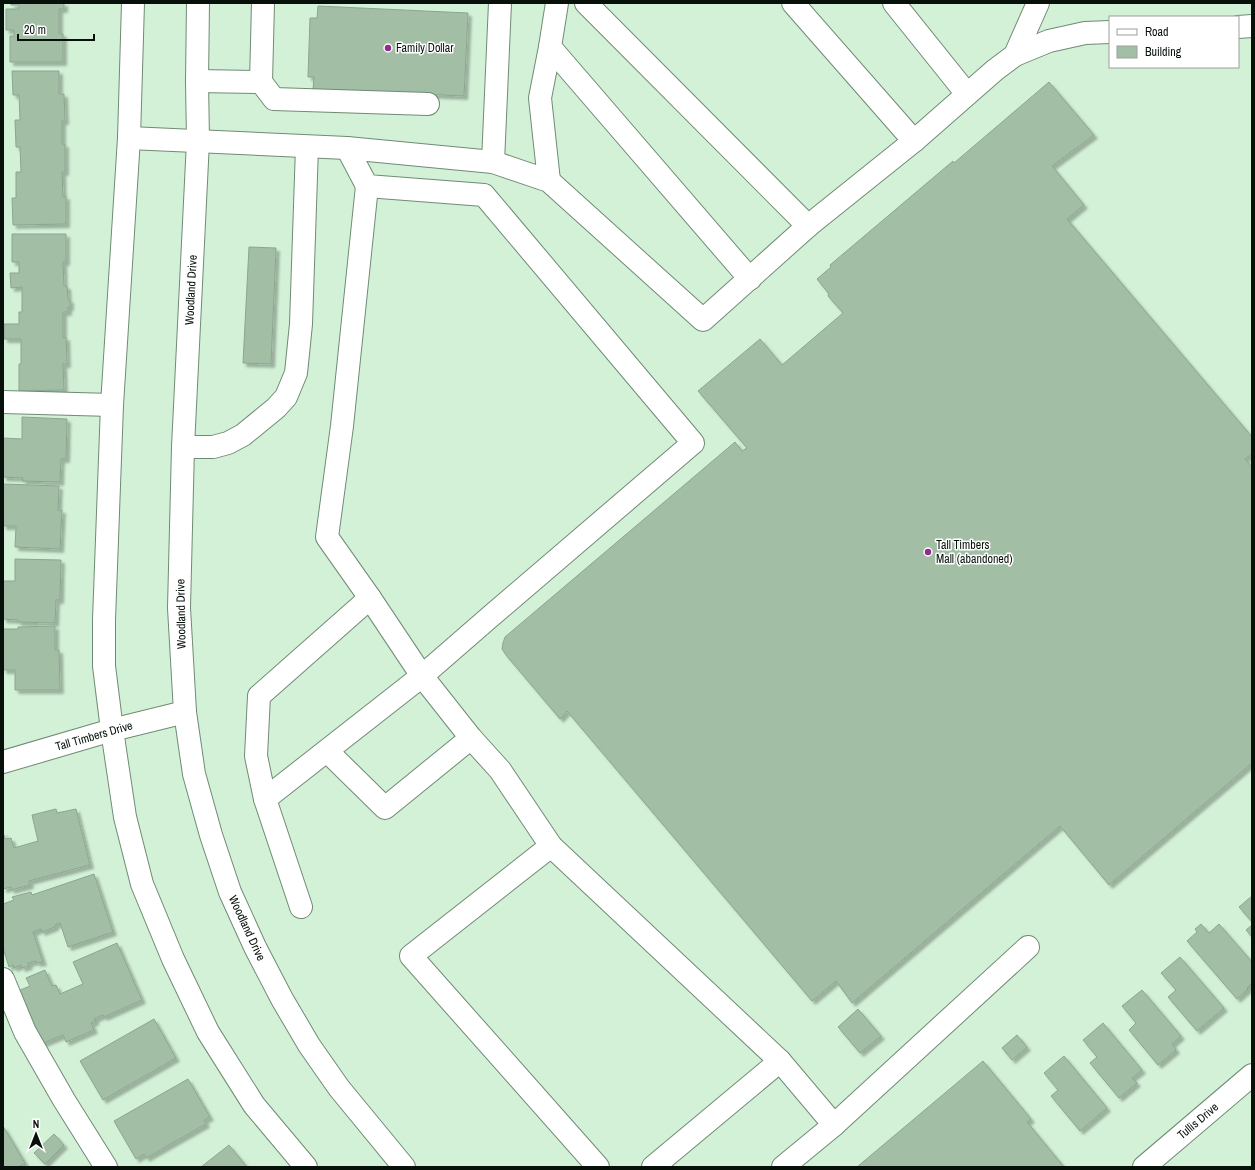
<svg xmlns="http://www.w3.org/2000/svg" width="1255" height="1170" viewBox="0 0 1255 1170" font-family="'Archivo Narrow',sans-serif">
  <style>
    .building { fill: #a2bfa6; stroke: #8aa68e; filter: url(#shadow) }
    .lines { fill: none; stroke-linecap: round; stroke-linejoin: round }
    .minor-casing { stroke: #708b74; stroke-width: 24 }
    .minor { stroke: #fff; stroke-width: 22 }
    .poi-dot { fill: #922a8f; stroke: #fff; stroke-width: 1.5 }
    .labels { text-anchor: middle; stroke-width: 3; stroke-linejoin: round; paint-order: stroke }
    .poi-label { font-size: 12px; fill: #071109; stroke: #fff; text-anchor: start }
    .street-label { font-size: 12px; fill: #071109; stroke: #fff }
  </style>
  <defs>
    <filter id="shadow"><feDropShadow dx="3.5" dy="3.5" stdDeviation="1" flood-color="#0004"/></filter>
  </defs>
  <rect width="100%" height="100%" fill="#d3f1d7"/>
  <!-- building -->
  <g class="building">
    <path d="M 11,3 L 64,3 L 64,9 L 59,9 L 59,33 L 63,34 L 63,62 L 10,62 L 10,36 L 14,36 L 14,30 L 6,30 L 6,9 L 19,9 L 19,5 L 11,5 Z"/>
    <path d="M 318,6 L 468,13 L 464,96 L 313,89 L 314,77 L 308,77 L 310,18 L 317,18 Z"/>
    <path d="M 12,71 L 59,71 L 59,94 L 64,94 L 65,121 L 62,121 L 62,144 L 65,144 L 65,172 L 62,172 L 63,197 L 66,196 L 66,224 L 13,225 L 12,198 L 16,198 L 16,172 L 21,172 L 20,147 L 16,147 L 15,120 L 20,120 L 19,95 L 13,95 Z"/>
    <path d="M 1049,82 L 1094,135 L 1052,166 L 1084,205 L 1067,219 L 1252,437 L 1252,454 L 1245,459 L 1252,467 L 1252,763 L 1109,885 L 1060,826 L 852,1003 L 836,981 L 812,1001 L 567,711 L 560,719 L 506,655 L 502,649 L 503,643 L 505,637 L 735,442 L 742,451 L 747,448 L 698,391 L 760,339 L 782,365 L 843,313 L 828,296 L 829,294 L 817,279 L 831,267 L 830,265 L 953,161 L 954,163 Z"/>
    <path d="M 12,234 L 66,234 L 66,262 L 63,262 L 64,286 L 67,286 L 68,300 L 70,300 L 70,307 L 68,307 L 68,312 L 63,312 L 63,338 L 66,337 L 67,364 L 63,364 L 64,390 L 19,391 L 19,364 L 21,364 L 21,339 L 4,339 L 4,324 L 19,324 L 19,312 L 22,312 L 22,287 L 11,288 L 10,273 L 19,273 L 19,262 L 12,262 Z"/>
    <path d="M 249,247 L 276,248 L 271,364 L 243,363 Z"/>
    <path d="M 22,417 L 67,419 L 66,459 L 61,459 L 60,482 L 22,481 L 23,478 L 3,477 L 3,438 L 22,439 Z"/>
    <path d="M 3,484 L 59,486 L 58,510 L 62,510 L 60,549 L 15,547 L 16,526 L 3,526 Z"/>
    <path d="M 15,559 L 61,560 L 60,600 L 56,600 L 55,623 L 18,622 L 18,620 L 3,619 L 3,581 L 15,581 Z"/>
    <path d="M 55,626 L 55,650 L 59,650 L 60,690 L 15,690 L 15,670 L 3,670 L 3,629 L 18,629 L 18,627 Z"/>
    <path d="M 56,809 L 57,813 L 76,809 L 90,865 L 29,881 L 30,885 L 11,890 L 11,887 L 3,889 L 3,832 L 5,839 L 11,838 L 14,848 L 38,841 L 32,815 Z"/>
    <path d="M 94,874 L 113,932 L 68,947 L 60,923 L 55,925 L 55,927 L 42,932 L 41,929 L 33,932 L 43,962 L 37,963 L 36,961 L 28,963 L 29,966 L 22,968 L 21,965 L 14,968 L 13,965 L 9,967 L 3,948 L 3,904 L 14,900 L 12,897 L 31,892 L 32,895 Z"/>
    <path d="M 1252,896 L 1252,922 L 1239,907 Z"/>
    <path d="M 1201,924 L 1209,933 L 1219,924 L 1252,962 L 1252,983 L 1247,988 L 1248,989 L 1237,999 L 1187,941 L 1197,932 L 1195,929 Z"/>
    <path d="M 1252,925 L 1252,937 L 1246,930 Z"/>
    <path d="M 117,943 L 142,1000 L 104,1017 L 103,1015 L 94,1019 L 96,1021 L 91,1023 L 94,1030 L 66,1042 L 63,1035 L 41,1044 L 18,991 L 30,986 L 26,978 L 45,970 L 52,986 L 56,985 L 60,994 L 83,984 L 73,962 Z"/>
    <path d="M 1180,957 L 1224,1008 L 1197,1031 L 1168,997 L 1176,990 L 1161,973 Z"/>
    <path d="M 1142,990 L 1181,1036 L 1172,1044 L 1176,1050 L 1158,1065 L 1129,1030 L 1136,1023 L 1122,1006 Z"/>
    <path d="M 858,1009 L 881,1036 L 860,1053 L 838,1027 Z"/>
    <path d="M 154,1019 L 176,1058 L 103,1100 L 80,1061 Z"/>
    <path d="M 1103,1023 L 1142,1070 L 1132,1078 L 1137,1083 L 1119,1098 L 1090,1063 L 1097,1057 L 1083,1040 Z"/>
    <path d="M 1017,1035 L 1027,1047 L 1012,1060 L 1002,1048 Z"/>
    <path d="M 1064,1056 L 1107,1108 L 1080,1131 L 1051,1096 L 1058,1090 L 1044,1073 Z"/>
    <path d="M 983,1061 L 1031,1119 L 1027,1122 L 1064,1167 L 857,1167 Z"/>
    <path d="M 188,1079 L 210,1117 L 204,1120 L 206,1124 L 146,1158 L 144,1154 L 136,1159 L 114,1121 Z"/>
    <path d="M 3,1126 L 25,1163 L 18,1167 L 3,1167 Z"/>
    <path d="M 54,1134 L 64,1145 L 45,1164 L 34,1153 Z"/>
    <path d="M 229,1145 L 247,1167 L 201,1167 Z"/>
  </g>
  <g class="lines">
    <!-- minor casing -->
    <g class="minor-casing">
      <g id="minor">
        <path d="M 133,3 L 129,138 L 112,405 L 104,620 L 104,666 L 112,730 L 125,817 L 142,884 L 173,959 L 208,1032 L 254,1105 L 306,1167"/>
        <path d="M 198,3 L 197,81 L 198,141 L 183,447 L 179,608 L 185,712 L 194,774 L 211,835 L 230,892 L 255,947 L 282,999 L 309,1045 L 339,1088 L 404,1167"/>
        <path d="M 557,3 L 550,47 L 750,279"/>
        <path d="M 586,3 L 808,226"/>
        <path d="M 793,3 L 914,141"/>
        <path d="M 894,3 L 967,94"/>
        <path d="M 1238,27 L 1252,26"/>
        <path d="M 1015,55 L 1049,41 L 1085,33 L 1110,32"/>
        <path d="M 197,81 L 261,82 L 274,99 L 428,104"/>
        <path d="M 261,82 L 263,3"/>
        <path d="M 129,138 L 347,148 L 493,162 L 549,181 L 703,320 L 808,226 L 914,141 L 995,70 L 1015,55 L 1038,3"/>
        <path d="M 493,162 L 500,3"/>
        <path d="M 549,181 L 540,98 L 550,47"/>
        <path d="M 367,186 L 342,426 L 327,537 L 370,598 L 422,676 L 471,738 L 500,770 L 551,846 L 780,1061 L 834,1125"/>
        <path d="M 3,402 L 112,405"/>
        <path d="M 183,447 L 213,447 L 228,443 L 243,435 L 276,408 L 286,397 L 296,373 L 301,324 L 307,147"/>
        <path d="M 327,751 L 385,808 L 471,738"/>
        <path d="M 3,762 L 112,730 L 185,712"/>
        <path d="M 265,799 L 256,756 L 259,696 L 370,598"/>
        <path d="M 551,846 L 411,956 L 598,1167"/>
        <path d="M 301,907 L 265,799 L 422,676 L 491,616 L 693,443 L 484,195 L 367,186 L 347,148"/>
        <path d="M 3,979 L 25,1032 L 64,1100 L 106,1167"/>
        <path d="M 653,1167 L 780,1061"/>
        <path d="M 783,1167 L 834,1125 L 1028,947"/>
        <path d="M 1144,1167 L 1252,1075"/>
      </g>
    </g>
    <!-- minor -->
    <use href="#minor" class="minor"/>
  </g>
  <!-- markers -->
  <g class="poi-dot">
    <circle cx="388" cy="48" r="4"/>
    <circle cx="928" cy="552" r="4"/>
  </g>
  <g class="labels">
    <!-- poi labels -->
    <g class="poi-label">
      <text x="396" y="52">Family Dollar</text>
      <text x="936" y="549">Tall Timbers<tspan x="936" dy="14">Mall (abandoned)</tspan></text>
    </g>
    <!-- street labels -->
    <g class="street-label">
      <text transform="translate(191 290) rotate(-87)" y="4">Woodland Drive</text>
      <text transform="translate(181 614) rotate(-91)" y="4">Woodland Drive</text>
      <text transform="translate(94 736) rotate(-16)" y="4">Tall Timbers Drive</text>
      <text transform="translate(247 928) rotate(65)" y="4">Woodland Drive</text>
      <text transform="translate(1198 1121) rotate(-40)" y="4">Tullis Drive</text>
    </g>
  </g>
  <!-- border -->
  <rect width="1255" height="1170" fill="none" stroke="#071109" stroke-width="8"/>
  <!-- legend -->
  <rect x="1109" y="16" width="130" height="52" fill="#ffffff" stroke="#9ca09d"/>
  <rect x="1117" y="29" width="20" height="6" fill="#ffffff" stroke="#9ca09d"/>
  <text x="1145" y="36" font-size="12" fill="#071109">Road</text>
  <rect x="1117" y="46" width="20" height="12" fill="#a2bfa6" stroke="#9ca09d"/>
  <text x="1145" y="56" font-size="12" fill="#071109">Building</text>
  <!-- north arrow -->
  <g transform="translate(36 1134)" stroke="#ffffff" stroke-width="3" paint-order="stroke">
  <path d="M0-3L7 15L0 10L-7 15Z" fill="#071109"/>
  <text y="-6" font-size="11" font-weight="bold" text-anchor="middle" fill="#071109">N</text>
  </g>
  <!-- scale -->
  <path d="M18 34v6h76v-6" fill="none" stroke="#071109" stroke-width="2"/>
  <text x="24" y="34" font-size="12" fill="#071109" stroke="#ffffff" stroke-width="3" paint-order="stroke">20 m</text>
</svg>
